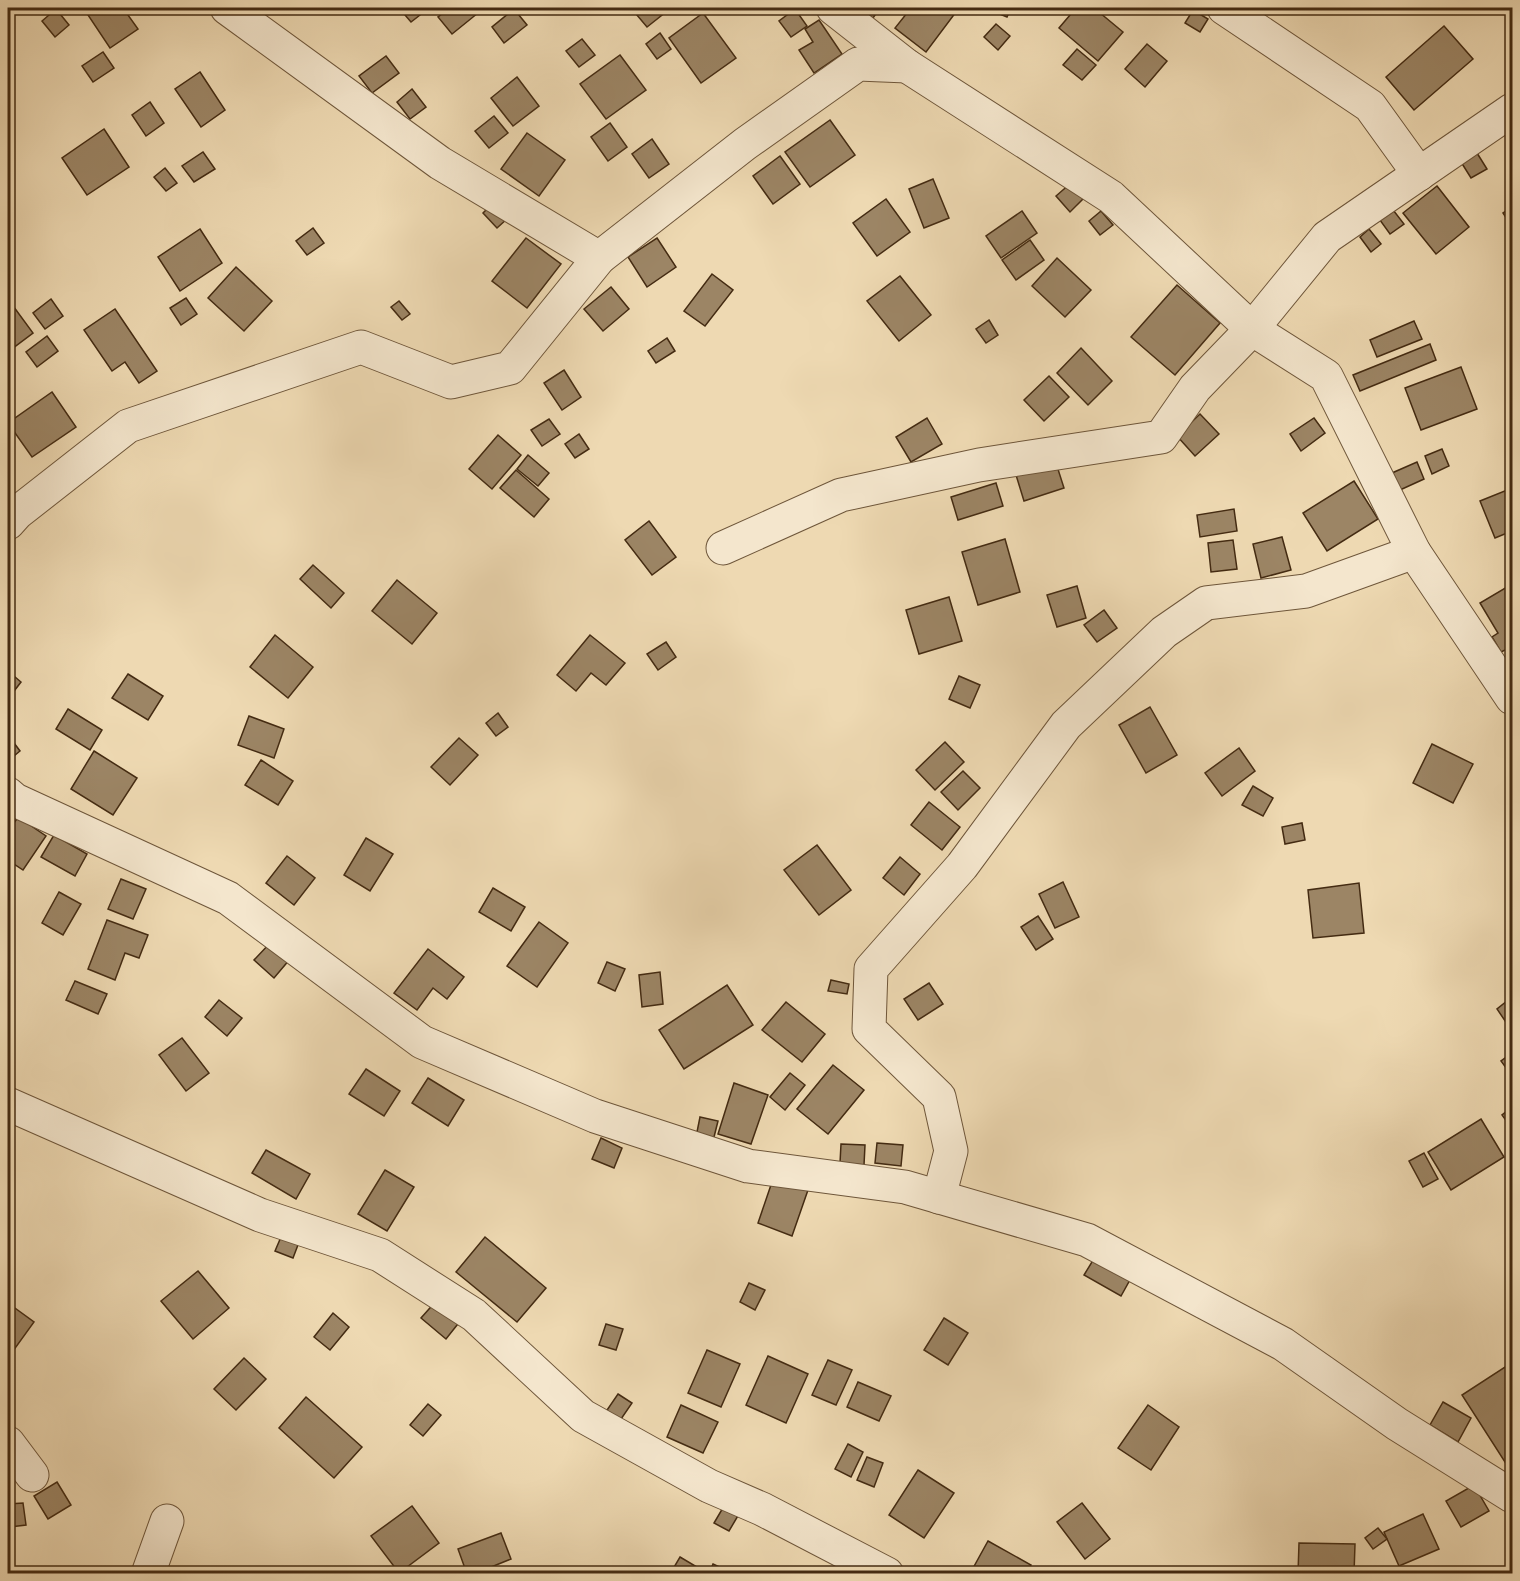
<svg xmlns="http://www.w3.org/2000/svg" width="1520" height="1581" viewBox="0 0 1520 1581" font-family="Alegreya,serif">
  <style>
    .building { fill: #9c8565; stroke: #442b12; stroke-width: 1.5 }
    .lines { fill: none; stroke-linecap: round; stroke-linejoin: round }
    .minor-casing { stroke: #6e563a; stroke-width: 35 }
    .minor { stroke: #f4e6cd; stroke-width: 33 }
  </style>
  <rect width="100%" height="100%" fill="#eed9b2"/>
  <filter id="stains"><feTurbulence type="fractalNoise" baseFrequency=".00333" numOctaves="4"/><feColorMatrix values="0 0 0 0 .2 0 0 0 0 .09 0 0 0 0 .02 0 0 0 .5 -.17"/></filter>
  <radialGradient id="worn" r=".72"><stop offset=".6" stop-color="#630" stop-opacity="0"/><stop offset="1" stop-color="#630" stop-opacity=".3"/></radialGradient>
  <!-- building -->
  <g class="building">
    <path d="M 92,8 L 123,8 L 138,29 L 110,48 L 86,12 Z"/>
    <path d="M 399,8 L 429,8 L 411,22 Z"/>
    <path d="M 450,8 L 474,8 L 478,13 L 452,34 L 438,17 Z"/>
    <path d="M 631,8 L 671,8 L 647,27 Z"/>
    <path d="M 858,8 L 880,8 L 873,18 Z"/>
    <path d="M 911,8 L 949,8 L 956,12 L 926,52 L 895,28 Z"/>
    <path d="M 985,8 L 1011,8 L 1007,17 Z"/>
    <path d="M 1076,8 L 1094,8 L 1123,32 L 1098,61 L 1059,28 Z"/>
    <path d="M 56,9 L 69,25 L 55,37 L 42,21 Z"/>
    <path d="M 514,9 L 527,25 L 504,43 L 492,27 Z"/>
    <path d="M 795,9 L 807,26 L 791,37 L 779,21 Z"/>
    <path d="M 1193,10 L 1208,19 L 1200,32 L 1185,23 Z"/>
    <path d="M 703,13 L 736,58 L 701,83 L 669,38 Z"/>
    <path d="M 819,20 L 842,54 L 814,73 L 799,50 L 813,42 L 805,29 Z"/>
    <path d="M 996,24 L 1010,36 L 998,50 L 984,37 Z"/>
    <path d="M 1444,26 L 1473,59 L 1414,110 L 1386,77 Z"/>
    <path d="M 660,33 L 671,49 L 657,59 L 646,44 Z"/>
    <path d="M 582,39 L 595,55 L 579,67 L 566,51 Z"/>
    <path d="M 1147,44 L 1167,61 L 1145,87 L 1125,69 Z"/>
    <path d="M 1077,49 L 1096,65 L 1082,80 L 1063,65 Z"/>
    <path d="M 103,52 L 114,68 L 93,82 L 82,66 Z"/>
    <path d="M 620,55 L 646,90 L 606,119 L 580,84 Z"/>
    <path d="M 386,56 L 399,73 L 372,93 L 359,76 Z"/>
    <path d="M 200,72 L 225,110 L 201,127 L 175,89 Z"/>
    <path d="M 517,77 L 539,106 L 513,126 L 491,98 Z"/>
    <path d="M 412,89 L 426,107 L 410,119 L 397,102 Z"/>
    <path d="M 150,102 L 164,123 L 146,136 L 132,115 Z"/>
    <path d="M 494,116 L 508,133 L 489,148 L 475,131 Z"/>
    <path d="M 830,120 L 855,155 L 810,187 L 785,152 Z"/>
    <path d="M 610,123 L 627,147 L 608,161 L 591,137 Z"/>
    <path d="M 104,129 L 129,167 L 87,195 L 62,158 Z"/>
    <path d="M 527,133 L 565,160 L 539,196 L 501,169 Z"/>
    <path d="M 652,139 L 669,164 L 649,178 L 632,154 Z"/>
    <path d="M 203,152 L 215,169 L 194,182 L 182,166 Z"/>
    <path d="M 1477,153 L 1487,169 L 1471,178 L 1461,162 Z"/>
    <path d="M 780,156 L 800,184 L 773,204 L 753,176 Z"/>
    <path d="M 165,168 L 177,183 L 166,191 L 154,177 Z"/>
    <path d="M 933,179 L 949,218 L 924,228 L 909,189 Z"/>
    <path d="M 1071,183 L 1085,197 L 1070,212 L 1056,196 Z"/>
    <path d="M 1437,186 L 1469,227 L 1436,254 L 1403,213 Z"/>
    <path d="M 886,199 L 910,232 L 877,256 L 853,223 Z"/>
    <path d="M 493,203 L 508,218 L 497,228 L 483,213 Z"/>
    <path d="M 1390,206 L 1404,224 L 1390,234 L 1377,216 Z"/>
    <path d="M 1512,207 L 1512,227 L 1503,213 Z"/>
    <path d="M 1022,211 L 1037,233 L 1001,258 L 986,236 Z"/>
    <path d="M 1101,211 L 1113,225 L 1100,235 L 1089,221 Z"/>
    <path d="M 313,228 L 324,243 L 307,255 L 296,241 Z"/>
    <path d="M 200,229 L 222,263 L 180,291 L 158,257 Z"/>
    <path d="M 1369,229 L 1381,244 L 1371,252 L 1360,237 Z"/>
    <path d="M 526,238 L 561,264 L 527,308 L 492,281 Z"/>
    <path d="M 657,238 L 676,267 L 647,287 L 628,257 Z"/>
    <path d="M 1030,240 L 1044,260 L 1016,280 L 1002,260 Z"/>
    <path d="M 1057,258 L 1091,290 L 1065,317 L 1032,286 Z"/>
    <path d="M 236,267 L 272,301 L 244,331 L 208,298 Z"/>
    <path d="M 712,274 L 733,290 L 705,326 L 684,311 Z"/>
    <path d="M 900,276 L 931,315 L 899,341 L 867,301 Z"/>
    <path d="M 1177,285 L 1220,323 L 1175,375 L 1131,337 Z"/>
    <path d="M 611,287 L 629,309 L 603,331 L 584,309 Z"/>
    <path d="M 186,298 L 197,314 L 181,325 L 170,308 Z"/>
    <path d="M 8,299 L 33,333 L 9,351 L 8,349 Z"/>
    <path d="M 51,299 L 63,316 L 45,329 L 33,313 Z"/>
    <path d="M 399,301 L 410,314 L 402,320 L 391,307 Z"/>
    <path d="M 115,309 L 157,371 L 139,383 L 125,362 L 112,371 L 84,330 Z"/>
    <path d="M 989,320 L 998,335 L 986,343 L 976,329 Z"/>
    <path d="M 1414,321 L 1422,339 L 1377,357 L 1370,340 Z"/>
    <path d="M 47,336 L 58,351 L 37,367 L 26,352 Z"/>
    <path d="M 667,338 L 675,351 L 656,363 L 648,351 Z"/>
    <path d="M 1430,344 L 1436,360 L 1360,391 L 1353,375 Z"/>
    <path d="M 1081,348 L 1112,381 L 1088,405 L 1057,373 Z"/>
    <path d="M 1461,367 L 1477,409 L 1421,430 L 1405,388 Z"/>
    <path d="M 564,370 L 581,397 L 562,410 L 544,383 Z"/>
    <path d="M 1049,376 L 1069,397 L 1044,421 L 1024,400 Z"/>
    <path d="M 52,392 L 76,427 L 32,457 L 8,423 Z"/>
    <path d="M 1200,414 L 1219,434 L 1195,456 L 1177,436 Z"/>
    <path d="M 927,418 L 942,444 L 911,462 L 896,437 Z"/>
    <path d="M 1314,418 L 1325,433 L 1301,451 L 1290,434 Z"/>
    <path d="M 549,419 L 560,434 L 542,446 L 531,430 Z"/>
    <path d="M 579,434 L 589,449 L 575,458 L 565,444 Z"/>
    <path d="M 498,435 L 521,455 L 492,489 L 469,469 Z"/>
    <path d="M 1442,449 L 1449,466 L 1432,474 L 1425,456 Z"/>
    <path d="M 528,455 L 549,473 L 538,486 L 517,469 Z"/>
    <path d="M 1417,462 L 1424,479 L 1400,490 L 1392,473 Z"/>
    <path d="M 1056,463 L 1064,488 L 1024,501 L 1016,475 Z"/>
    <path d="M 516,470 L 549,499 L 534,517 L 500,488 Z"/>
    <path d="M 1354,481 L 1378,519 L 1327,551 L 1303,513 Z"/>
    <path d="M 996,483 L 1003,506 L 958,520 L 951,497 Z"/>
    <path d="M 1512,488 L 1512,531 L 1495,538 L 1480,501 Z"/>
    <path d="M 1234,509 L 1237,531 L 1200,537 L 1197,515 Z"/>
    <path d="M 649,521 L 676,557 L 652,575 L 625,540 Z"/>
    <path d="M 1282,537 L 1291,570 L 1261,578 L 1253,544 Z"/>
    <path d="M 1005,539 L 1020,592 L 978,605 L 962,552 Z"/>
    <path d="M 1233,540 L 1237,569 L 1211,572 L 1208,543 Z"/>
    <path d="M 313,565 L 344,593 L 331,608 L 300,579 Z"/>
    <path d="M 397,580 L 437,613 L 412,644 L 372,611 Z"/>
    <path d="M 1512,584 L 1512,649 L 1508,652 L 1507,649 L 1501,652 L 1492,637 L 1498,633 L 1480,603 Z"/>
    <path d="M 1077,586 L 1086,618 L 1057,627 L 1047,595 Z"/>
    <path d="M 949,597 L 962,641 L 919,654 L 906,610 Z"/>
    <path d="M 1104,610 L 1117,628 L 1097,642 L 1084,625 Z"/>
    <path d="M 275,635 L 313,667 L 288,698 L 250,667 Z"/>
    <path d="M 590,635 L 625,663 L 606,685 L 591,673 L 576,691 L 557,675 Z"/>
    <path d="M 666,642 L 676,657 L 658,670 L 647,654 Z"/>
    <path d="M 8,671 L 21,682 L 8,699 Z"/>
    <path d="M 128,674 L 163,696 L 148,720 L 112,698 Z"/>
    <path d="M 959,676 L 980,685 L 970,708 L 949,699 Z"/>
    <path d="M 1150,707 L 1177,755 L 1146,773 L 1119,725 Z"/>
    <path d="M 68,709 L 102,730 L 90,750 L 56,729 Z"/>
    <path d="M 498,713 L 508,727 L 496,736 L 486,723 Z"/>
    <path d="M 249,716 L 284,729 L 274,758 L 238,745 Z"/>
    <path d="M 8,735 L 20,751 L 8,761 Z"/>
    <path d="M 459,738 L 478,755 L 450,785 L 431,767 Z"/>
    <path d="M 945,742 L 964,762 L 935,790 L 916,770 Z"/>
    <path d="M 1432,744 L 1473,764 L 1453,803 L 1413,783 Z"/>
    <path d="M 1239,748 L 1255,771 L 1222,796 L 1205,773 Z"/>
    <path d="M 94,751 L 137,778 L 113,815 L 71,789 Z"/>
    <path d="M 261,760 L 293,781 L 278,805 L 245,785 Z"/>
    <path d="M 963,771 L 980,788 L 958,810 L 941,792 Z"/>
    <path d="M 1253,786 L 1273,798 L 1263,816 L 1242,805 Z"/>
    <path d="M 929,802 L 960,827 L 942,850 L 911,825 Z"/>
    <path d="M 18,817 L 46,836 L 23,870 L 8,860 L 8,832 Z"/>
    <path d="M 1302,823 L 1305,840 L 1285,844 L 1282,827 Z"/>
    <path d="M 54,835 L 87,854 L 75,876 L 41,857 Z"/>
    <path d="M 366,838 L 393,854 L 370,891 L 344,875 Z"/>
    <path d="M 817,845 L 851,890 L 819,915 L 784,870 Z"/>
    <path d="M 287,856 L 315,878 L 294,905 L 266,883 Z"/>
    <path d="M 900,857 L 920,874 L 904,895 L 883,878 Z"/>
    <path d="M 121,879 L 146,889 L 133,919 L 108,909 Z"/>
    <path d="M 1063,882 L 1079,917 L 1055,928 L 1039,894 Z"/>
    <path d="M 1359,883 L 1364,933 L 1313,938 L 1308,890 Z"/>
    <path d="M 493,888 L 525,907 L 511,931 L 479,912 Z"/>
    <path d="M 59,892 L 81,904 L 63,935 L 42,923 Z"/>
    <path d="M 1038,916 L 1053,939 L 1036,950 L 1021,927 Z"/>
    <path d="M 107,920 L 148,935 L 139,958 L 125,953 L 115,980 L 88,969 Z"/>
    <path d="M 539,922 L 568,943 L 537,987 L 507,966 Z"/>
    <path d="M 271,942 L 290,959 L 274,978 L 254,960 Z"/>
    <path d="M 428,949 L 464,977 L 447,999 L 433,988 L 417,1010 L 394,993 Z"/>
    <path d="M 607,962 L 625,969 L 615,991 L 598,983 Z"/>
    <path d="M 660,972 L 663,1004 L 642,1007 L 639,975 Z"/>
    <path d="M 831,980 L 849,984 L 847,994 L 828,991 Z"/>
    <path d="M 75,981 L 107,994 L 98,1014 L 66,1000 Z"/>
    <path d="M 929,983 L 943,1004 L 918,1020 L 904,999 Z"/>
    <path d="M 727,985 L 753,1025 L 684,1069 L 659,1030 Z"/>
    <path d="M 1512,997 L 1512,1031 L 1497,1009 Z"/>
    <path d="M 219,1000 L 242,1018 L 227,1036 L 205,1017 Z"/>
    <path d="M 786,1002 L 825,1034 L 802,1062 L 762,1030 Z"/>
    <path d="M 182,1038 L 209,1073 L 186,1091 L 159,1055 Z"/>
    <path d="M 1512,1053 L 1512,1076 L 1501,1061 Z"/>
    <path d="M 833,1065 L 864,1090 L 828,1134 L 797,1109 Z"/>
    <path d="M 366,1069 L 400,1091 L 384,1116 L 349,1094 Z"/>
    <path d="M 790,1073 L 805,1085 L 785,1110 L 770,1097 Z"/>
    <path d="M 428,1078 L 464,1100 L 448,1126 L 412,1103 Z"/>
    <path d="M 734,1083 L 768,1095 L 751,1144 L 718,1134 Z"/>
    <path d="M 1512,1107 L 1512,1129 L 1502,1115 Z"/>
    <path d="M 700,1117 L 718,1121 L 713,1141 L 696,1137 Z"/>
    <path d="M 1481,1119 L 1504,1157 L 1451,1190 L 1428,1152 Z"/>
    <path d="M 601,1138 L 622,1148 L 614,1168 L 592,1159 Z"/>
    <path d="M 877,1143 L 903,1145 L 901,1166 L 875,1163 Z"/>
    <path d="M 841,1144 L 865,1145 L 864,1165 L 840,1163 Z"/>
    <path d="M 266,1150 L 310,1174 L 296,1199 L 252,1173 Z"/>
    <path d="M 1424,1153 L 1438,1179 L 1423,1187 L 1409,1161 Z"/>
    <path d="M 385,1170 L 414,1187 L 387,1231 L 358,1214 Z"/>
    <path d="M 773,1179 L 808,1190 L 792,1236 L 758,1223 Z"/>
    <path d="M 284,1230 L 301,1237 L 293,1258 L 275,1251 Z"/>
    <path d="M 485,1237 L 546,1288 L 517,1322 L 456,1272 Z"/>
    <path d="M 1095,1257 L 1131,1278 L 1121,1296 L 1084,1275 Z"/>
    <path d="M 198,1271 L 229,1308 L 193,1339 L 161,1301 Z"/>
    <path d="M 749,1283 L 765,1290 L 755,1310 L 740,1302 Z"/>
    <path d="M 437,1300 L 461,1320 L 446,1339 L 421,1318 Z"/>
    <path d="M 8,1303 L 34,1322 L 8,1358 Z"/>
    <path d="M 333,1313 L 349,1327 L 330,1350 L 314,1337 Z"/>
    <path d="M 944,1318 L 968,1333 L 948,1365 L 924,1350 Z"/>
    <path d="M 606,1324 L 623,1329 L 616,1350 L 599,1345 Z"/>
    <path d="M 707,1350 L 740,1364 L 721,1407 L 688,1393 Z"/>
    <path d="M 768,1356 L 808,1374 L 786,1423 L 746,1405 Z"/>
    <path d="M 244,1358 L 266,1379 L 236,1410 L 214,1389 Z"/>
    <path d="M 828,1360 L 852,1370 L 836,1405 L 812,1395 Z"/>
    <path d="M 1505,1367 L 1512,1379 L 1512,1473 L 1462,1395 Z"/>
    <path d="M 858,1382 L 891,1396 L 879,1421 L 847,1407 Z"/>
    <path d="M 618,1394 L 632,1403 L 619,1422 L 605,1413 Z"/>
    <path d="M 306,1397 L 362,1447 L 334,1478 L 279,1428 Z"/>
    <path d="M 1443,1402 L 1471,1418 L 1458,1442 L 1430,1425 Z"/>
    <path d="M 428,1404 L 441,1415 L 423,1436 L 410,1425 Z"/>
    <path d="M 681,1405 L 718,1422 L 703,1453 L 667,1437 Z"/>
    <path d="M 1148,1405 L 1179,1427 L 1151,1470 L 1118,1448 Z"/>
    <path d="M 848,1444 L 863,1452 L 851,1477 L 835,1469 Z"/>
    <path d="M 867,1457 L 883,1463 L 874,1487 L 857,1480 Z"/>
    <path d="M 918,1470 L 954,1493 L 924,1538 L 889,1515 Z"/>
    <path d="M 57,1482 L 71,1505 L 48,1519 L 34,1496 Z"/>
    <path d="M 1474,1485 L 1489,1511 L 1461,1527 L 1446,1501 Z"/>
    <path d="M 23,1503 L 26,1525 L 10,1527 L 8,1504 Z"/>
    <path d="M 1082,1503 L 1110,1539 L 1085,1559 L 1057,1522 Z"/>
    <path d="M 412,1506 L 439,1543 L 399,1573 L 371,1536 Z"/>
    <path d="M 724,1506 L 739,1514 L 729,1531 L 714,1523 Z"/>
    <path d="M 1423,1514 L 1439,1549 L 1399,1566 L 1384,1532 Z"/>
    <path d="M 1378,1528 L 1387,1539 L 1373,1549 L 1365,1538 Z"/>
    <path d="M 501,1533 L 511,1559 L 474,1574 L 467,1574 L 458,1549 Z"/>
    <path d="M 988,1541 L 1031,1565 L 1026,1574 L 978,1574 L 972,1570 Z"/>
    <path d="M 1299,1543 L 1355,1544 L 1354,1574 L 1298,1574 Z"/>
    <path d="M 680,1557 L 702,1570 L 700,1574 L 670,1574 Z"/>
    <path d="M 713,1564 L 734,1574 L 709,1574 Z"/>
    <path d="M 40,1568 L 40,1574 L 8,1574 L 8,1570 Z"/>
  </g>
  <g class="lines">
    <!-- minor casing -->
    <g class="minor-casing">
      <g id="minor">
        <path d="M 227,8 L 440,163 L 599,258"/>
        <path d="M 833,8 L 907,66 L 1111,197 L 1252,329 L 1326,376 L 1414,552 L 1512,698"/>
        <path d="M 1224,8 L 1370,106 L 1419,174"/>
        <path d="M 8,523 L 17,513 L 128,426 L 361,347 L 451,382 L 510,368 L 599,258 L 745,144 L 858,64 L 907,66"/>
        <path d="M 723,548 L 841,495 L 979,465 L 1161,437 L 1195,388 L 1252,329 L 1327,237 L 1512,110"/>
        <path d="M 8,794 L 15,800 L 228,898 L 422,1042 L 595,1116 L 748,1166 L 905,1187 L 1087,1240 L 1283,1344 L 1397,1424 L 1512,1496"/>
        <path d="M 8,1104 L 260,1215 L 380,1255 L 474,1315 L 583,1416 L 709,1486 L 762,1509 L 887,1574"/>
        <path d="M 939,1197 L 951,1151 L 939,1097 L 869,1029 L 871,969 L 962,866 L 1066,725 L 1164,632 L 1206,603 L 1306,591 L 1414,552"/>
        <path d="M 8,1443 L 32,1475"/>
        <path d="M 148,1574 L 167,1521"/>
      </g>
    </g>
    <!-- minor -->
    <use href="#minor" class="minor"/>
  </g>
  <!-- margin -->
  <rect width="1520" height="1581" fill="none" stroke="#eed9b2" stroke-width="30"/>
  <rect x="9" y="9" width="1502" height="1563" fill="none" stroke="#442b12" stroke-width="3"/>
  <rect x="15" y="15" width="1490" height="1551" fill="none" stroke="#442b12" stroke-width="1.5"/>
  <rect width="100%" height="100%" filter="url(#stains)"/>
  <rect width="100%" height="100%" fill="url(#worn)"/>
</svg>
